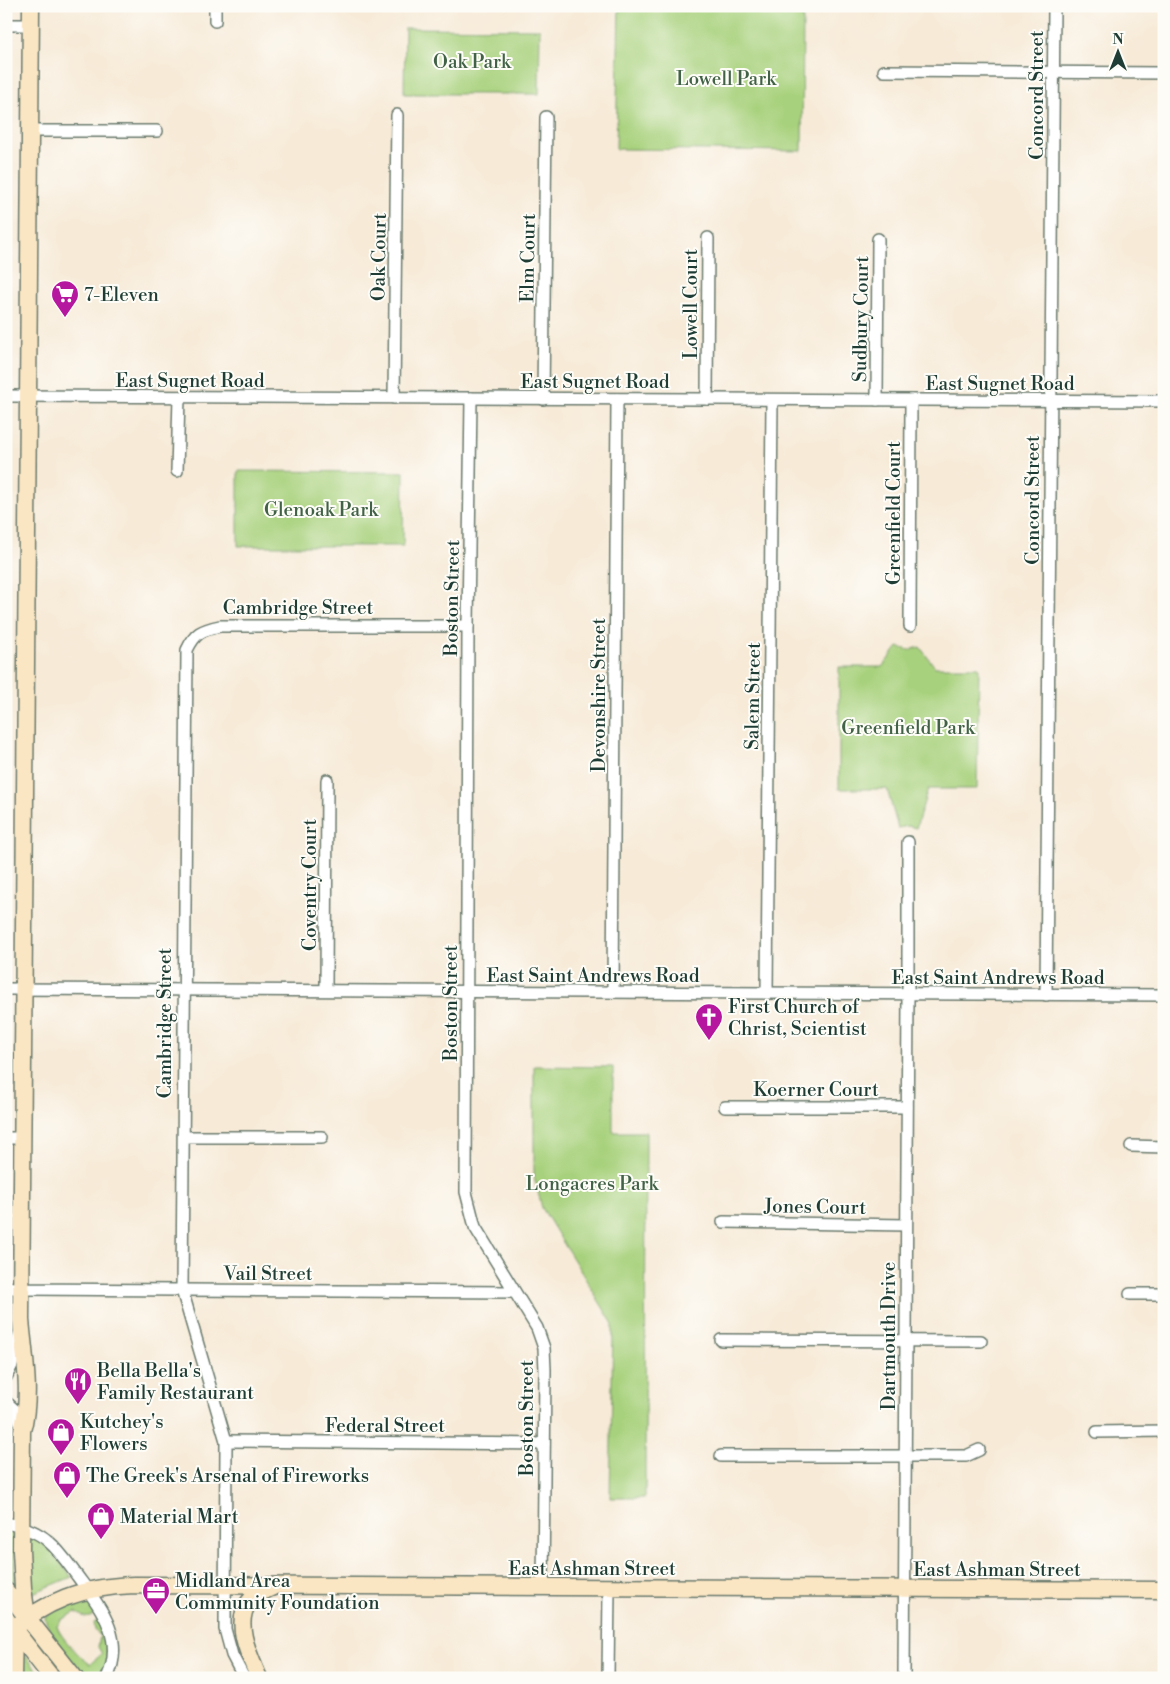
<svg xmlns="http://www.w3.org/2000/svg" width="1170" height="1684" viewBox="0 0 1170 1684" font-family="'Libre Bodoni',serif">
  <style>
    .green { fill: #a8d17d; stroke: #648758 }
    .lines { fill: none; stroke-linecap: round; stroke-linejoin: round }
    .street-casing { stroke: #6b7a6d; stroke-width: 14 }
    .secondary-casing { stroke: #6b7a6d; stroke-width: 19 }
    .street { stroke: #fff; stroke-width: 11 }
    .secondary { stroke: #fbe6c3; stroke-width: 16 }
    .labels { text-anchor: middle; stroke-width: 4; stroke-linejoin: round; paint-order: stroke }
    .park-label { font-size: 19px; fill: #416246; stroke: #fdfcf7 }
    .street-label { font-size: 19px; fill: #1f3d34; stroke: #fdfcf7 }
    .poi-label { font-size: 19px; fill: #1f3d34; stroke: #fdfcf7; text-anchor: start }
  </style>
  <rect width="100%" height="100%" fill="#fdfcf7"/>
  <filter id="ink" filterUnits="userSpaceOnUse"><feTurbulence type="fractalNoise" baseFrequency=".02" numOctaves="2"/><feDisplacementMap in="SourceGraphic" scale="10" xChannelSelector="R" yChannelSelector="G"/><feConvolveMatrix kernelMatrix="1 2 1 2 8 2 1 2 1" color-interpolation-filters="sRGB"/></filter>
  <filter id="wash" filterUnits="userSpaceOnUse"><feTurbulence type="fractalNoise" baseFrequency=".0096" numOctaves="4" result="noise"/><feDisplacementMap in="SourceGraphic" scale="20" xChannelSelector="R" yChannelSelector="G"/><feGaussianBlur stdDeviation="1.12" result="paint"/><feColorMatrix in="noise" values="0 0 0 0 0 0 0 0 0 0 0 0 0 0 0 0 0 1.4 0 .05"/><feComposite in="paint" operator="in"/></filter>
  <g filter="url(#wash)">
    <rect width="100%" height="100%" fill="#f7ead7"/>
    <!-- green -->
    <g class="green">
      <path d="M 619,6 L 803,6 L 802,151 L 616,149 Z"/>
      <path d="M 405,28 L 540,29 L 539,94 L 404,94 Z"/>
      <path d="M 238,471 L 404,472 L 403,546 L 238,546 Z"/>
      <path d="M 898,647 L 909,650 L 920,647 L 935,667 L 979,667 L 977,789 L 928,789 L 916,828 L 908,826 L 898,828 L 887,789 L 839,789 L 839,667 L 882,667 Z"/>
      <path d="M 534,1066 L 613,1067 L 613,1132 L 646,1132 L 645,1498 L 610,1498 L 613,1324 L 542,1208 L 534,1176 Z"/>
      <path d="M 6,1528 L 11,1531 L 14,1537 L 14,1570 L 16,1588 L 11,1590 L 6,1583 Z"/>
      <path d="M 30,1536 C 48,1543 60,1563 72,1577 L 33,1593 L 29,1571 L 29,1537 Z"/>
      <path d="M 88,1600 L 96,1610 C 92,1621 84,1618 76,1612 L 61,1620 L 57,1626 C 60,1637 80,1657 90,1664 L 102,1654 L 98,1647 L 100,1636 L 95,1629 L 94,1623 L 98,1620 L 102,1621 C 107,1641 111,1658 101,1678 L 86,1678 C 77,1666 45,1630 45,1617 C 57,1609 73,1603 88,1600 Z"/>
      <path d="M 20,1649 L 43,1678 L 17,1678 Z"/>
    </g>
  </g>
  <g filter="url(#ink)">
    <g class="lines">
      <!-- street casing -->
      <g class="street-casing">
        <g id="street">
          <path d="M 215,21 L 215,6"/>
          <path d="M 6,25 L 31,25"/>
          <path d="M 884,71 L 1164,73"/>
          <path d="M 30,131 L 157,131"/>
          <path d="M 6,396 L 1164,401"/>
          <path d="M 394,398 L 397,115"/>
          <path d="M 471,398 L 468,626 L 466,1192 L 475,1227 L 537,1328 L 544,1348 L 545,1370 L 543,1588"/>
          <path d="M 543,399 L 546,117"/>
          <path d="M 707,399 L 708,238"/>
          <path d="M 877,400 L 878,239"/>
          <path d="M 177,471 L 179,397"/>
          <path d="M 910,626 L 911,400"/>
          <path d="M 6,989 L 1164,995"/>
          <path d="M 326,990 L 327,780"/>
          <path d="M 613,992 L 617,399"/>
          <path d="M 767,993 L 772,400"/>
          <path d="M 1046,995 L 1054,6"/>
          <path d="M 725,1107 L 907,1107"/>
          <path d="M 184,1137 L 322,1137"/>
          <path d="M 6,1138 L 22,1138"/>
          <path d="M 1131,1146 L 1164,1147"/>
          <path d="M 723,1222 L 906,1225"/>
          <path d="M 6,1287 L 21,1289 L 514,1292"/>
          <path d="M 1130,1294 L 1164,1294"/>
          <path d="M 721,1340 L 981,1341"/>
          <path d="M 6,1377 L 12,1365 L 19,1334"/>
          <path d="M 6,1402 L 16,1411 L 22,1429"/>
          <path d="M 1097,1432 L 1164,1431"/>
          <path d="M 226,1441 L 544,1444"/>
          <path d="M 721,1456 L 966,1456 L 979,1450"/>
          <path d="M 6,1523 C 20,1526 37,1531 48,1541 C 60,1551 69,1565 78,1577 C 100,1607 126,1638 107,1678"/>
          <path d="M 244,1678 L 232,1655 L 225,1629 L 226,1441 L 182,1290 L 187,650 C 195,633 201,630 220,626 L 468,626"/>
          <path d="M 608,1678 L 609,1588"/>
          <path d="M 904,1678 L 908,994 L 908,842"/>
        </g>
      </g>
      <!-- secondary casing -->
      <g class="secondary-casing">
        <g id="secondary">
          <path d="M 6,1591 L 75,1678"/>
          <path d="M 27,1617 L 23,1588 L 21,1551 L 22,1431 C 32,1396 24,1355 21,1320 L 31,6"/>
          <path d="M 6,1619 L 52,1678"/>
          <path d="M 6,1635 C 45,1600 82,1587 134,1585 L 1164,1590"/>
          <path d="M 13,1678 L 14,1628"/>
          <path d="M 259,1678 C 250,1657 233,1623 249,1602 C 255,1594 264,1591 273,1587"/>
        </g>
      </g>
      <!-- street -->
      <use href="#street" class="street"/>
      <!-- secondary -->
      <use href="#secondary" class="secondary"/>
    </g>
  </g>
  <!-- icons -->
  <defs>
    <g id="supermarket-pin" transform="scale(1.4375)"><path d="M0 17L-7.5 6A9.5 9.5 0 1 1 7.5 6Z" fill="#b5179e" stroke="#fdfcf7"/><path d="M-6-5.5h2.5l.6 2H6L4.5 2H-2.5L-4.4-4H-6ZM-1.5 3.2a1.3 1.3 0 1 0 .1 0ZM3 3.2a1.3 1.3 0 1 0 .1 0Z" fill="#fff"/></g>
    <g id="church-pin" transform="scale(1.4375)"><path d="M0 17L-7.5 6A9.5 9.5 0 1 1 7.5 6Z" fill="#b5179e" stroke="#fdfcf7"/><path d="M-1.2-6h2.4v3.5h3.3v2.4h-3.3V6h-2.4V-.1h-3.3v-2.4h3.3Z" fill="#fff"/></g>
    <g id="restaurant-pin" transform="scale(1.4375)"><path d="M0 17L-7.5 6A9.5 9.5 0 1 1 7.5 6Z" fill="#b5179e" stroke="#fdfcf7"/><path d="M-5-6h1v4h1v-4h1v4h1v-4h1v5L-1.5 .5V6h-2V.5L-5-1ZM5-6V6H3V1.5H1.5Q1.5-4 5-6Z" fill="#fff"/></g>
    <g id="shop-pin" transform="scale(1.4375)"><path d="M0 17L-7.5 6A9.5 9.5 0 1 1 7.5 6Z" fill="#b5179e" stroke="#fdfcf7"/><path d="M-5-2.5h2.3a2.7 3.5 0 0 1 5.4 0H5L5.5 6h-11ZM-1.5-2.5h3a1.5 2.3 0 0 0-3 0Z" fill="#fff"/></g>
    <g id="office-pin" transform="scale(1.4375)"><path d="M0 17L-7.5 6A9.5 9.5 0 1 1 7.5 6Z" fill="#b5179e" stroke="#fdfcf7"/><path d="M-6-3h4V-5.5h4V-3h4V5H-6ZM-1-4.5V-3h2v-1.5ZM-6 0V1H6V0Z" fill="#fff"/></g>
  </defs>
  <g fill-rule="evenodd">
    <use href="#supermarket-pin" x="65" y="294"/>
    <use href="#church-pin" x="709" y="1017"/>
    <use href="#restaurant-pin" x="78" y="1381"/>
    <use href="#shop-pin" x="61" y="1432"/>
    <use href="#shop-pin" x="67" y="1475"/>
    <use href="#shop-pin" x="101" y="1516"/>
    <use href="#office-pin" x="156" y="1591"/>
  </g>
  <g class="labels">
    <!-- park labels -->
    <g class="park-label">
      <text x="472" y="68">Oak Park</text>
      <text x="726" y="85">Lowell Park</text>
      <text x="321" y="516">Glenoak Park</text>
      <text x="908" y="734">Greenfield Park</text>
      <text x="592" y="1190">Longacres Park</text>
    </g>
    <!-- street labels -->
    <g class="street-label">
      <text transform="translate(1036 95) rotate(-90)" y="7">Concord Street</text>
      <text transform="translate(378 257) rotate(-89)" y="7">Oak Court</text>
      <text transform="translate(527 258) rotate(-89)" y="7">Elm Court</text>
      <text transform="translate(690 304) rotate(-90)" y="7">Lowell Court</text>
      <text transform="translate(860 319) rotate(-89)" y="7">Sudbury Court</text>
      <text x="190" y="387">East Sugnet Road</text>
      <text x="595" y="388">East Sugnet Road</text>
      <text x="1000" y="390">East Sugnet Road</text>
      <text transform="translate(1032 500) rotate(-90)" y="7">Concord Street</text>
      <text transform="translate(893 513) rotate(-90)" y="7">Greenfield Court</text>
      <text transform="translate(451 598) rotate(-89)" y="7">Boston Street</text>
      <text x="298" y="614">Cambridge Street</text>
      <text transform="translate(598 695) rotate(-90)" y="7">Devonshire Street</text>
      <text transform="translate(752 696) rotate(-89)" y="7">Salem Street</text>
      <text transform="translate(309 885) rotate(-90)" y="7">Coventry Court</text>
      <text x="593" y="982">East Saint Andrews Road</text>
      <text x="998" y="984">East Saint Andrews Road</text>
      <text transform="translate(450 1003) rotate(-90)" y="7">Boston Street</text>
      <text transform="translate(164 1023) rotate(-90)" y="7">Cambridge Street</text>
      <text x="816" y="1096">Koerner Court</text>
      <text transform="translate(815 1206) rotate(1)" y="7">Jones Court</text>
      <text x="268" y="1280">Vail Street</text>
      <text transform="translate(888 1336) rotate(-90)" y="7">Dartmouth Drive</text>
      <text transform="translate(526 1418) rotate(-90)" y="7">Boston Street</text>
      <text x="385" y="1432">Federal Street</text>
      <text x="592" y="1575">East Ashman Street</text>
      <text x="997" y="1576">East Ashman Street</text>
    </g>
    <!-- poi labels -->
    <g class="poi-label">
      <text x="84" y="301">7-Eleven</text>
      <text x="728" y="1013">First Church of<tspan x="728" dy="22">Christ, Scientist</tspan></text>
      <text x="97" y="1377">Bella Bella's<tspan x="97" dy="22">Family Restaurant</tspan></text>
      <text x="80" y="1428">Kutchey's<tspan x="80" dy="22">Flowers</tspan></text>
      <text x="86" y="1482">The Greek's Arsenal of Fireworks</text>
      <text x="120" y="1523">Material Mart</text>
      <text x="175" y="1587">Midland Area<tspan x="175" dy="22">Community Foundation</tspan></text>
    </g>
  </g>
  <!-- margin -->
  <rect width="1170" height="1684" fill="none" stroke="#fdfcf7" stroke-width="25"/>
  <!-- north arrow -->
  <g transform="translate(1118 52)" stroke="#fdfcf7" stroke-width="4" paint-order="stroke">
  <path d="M0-4L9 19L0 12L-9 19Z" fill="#1f3d34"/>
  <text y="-8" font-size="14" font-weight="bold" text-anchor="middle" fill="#1f3d34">N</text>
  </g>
</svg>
